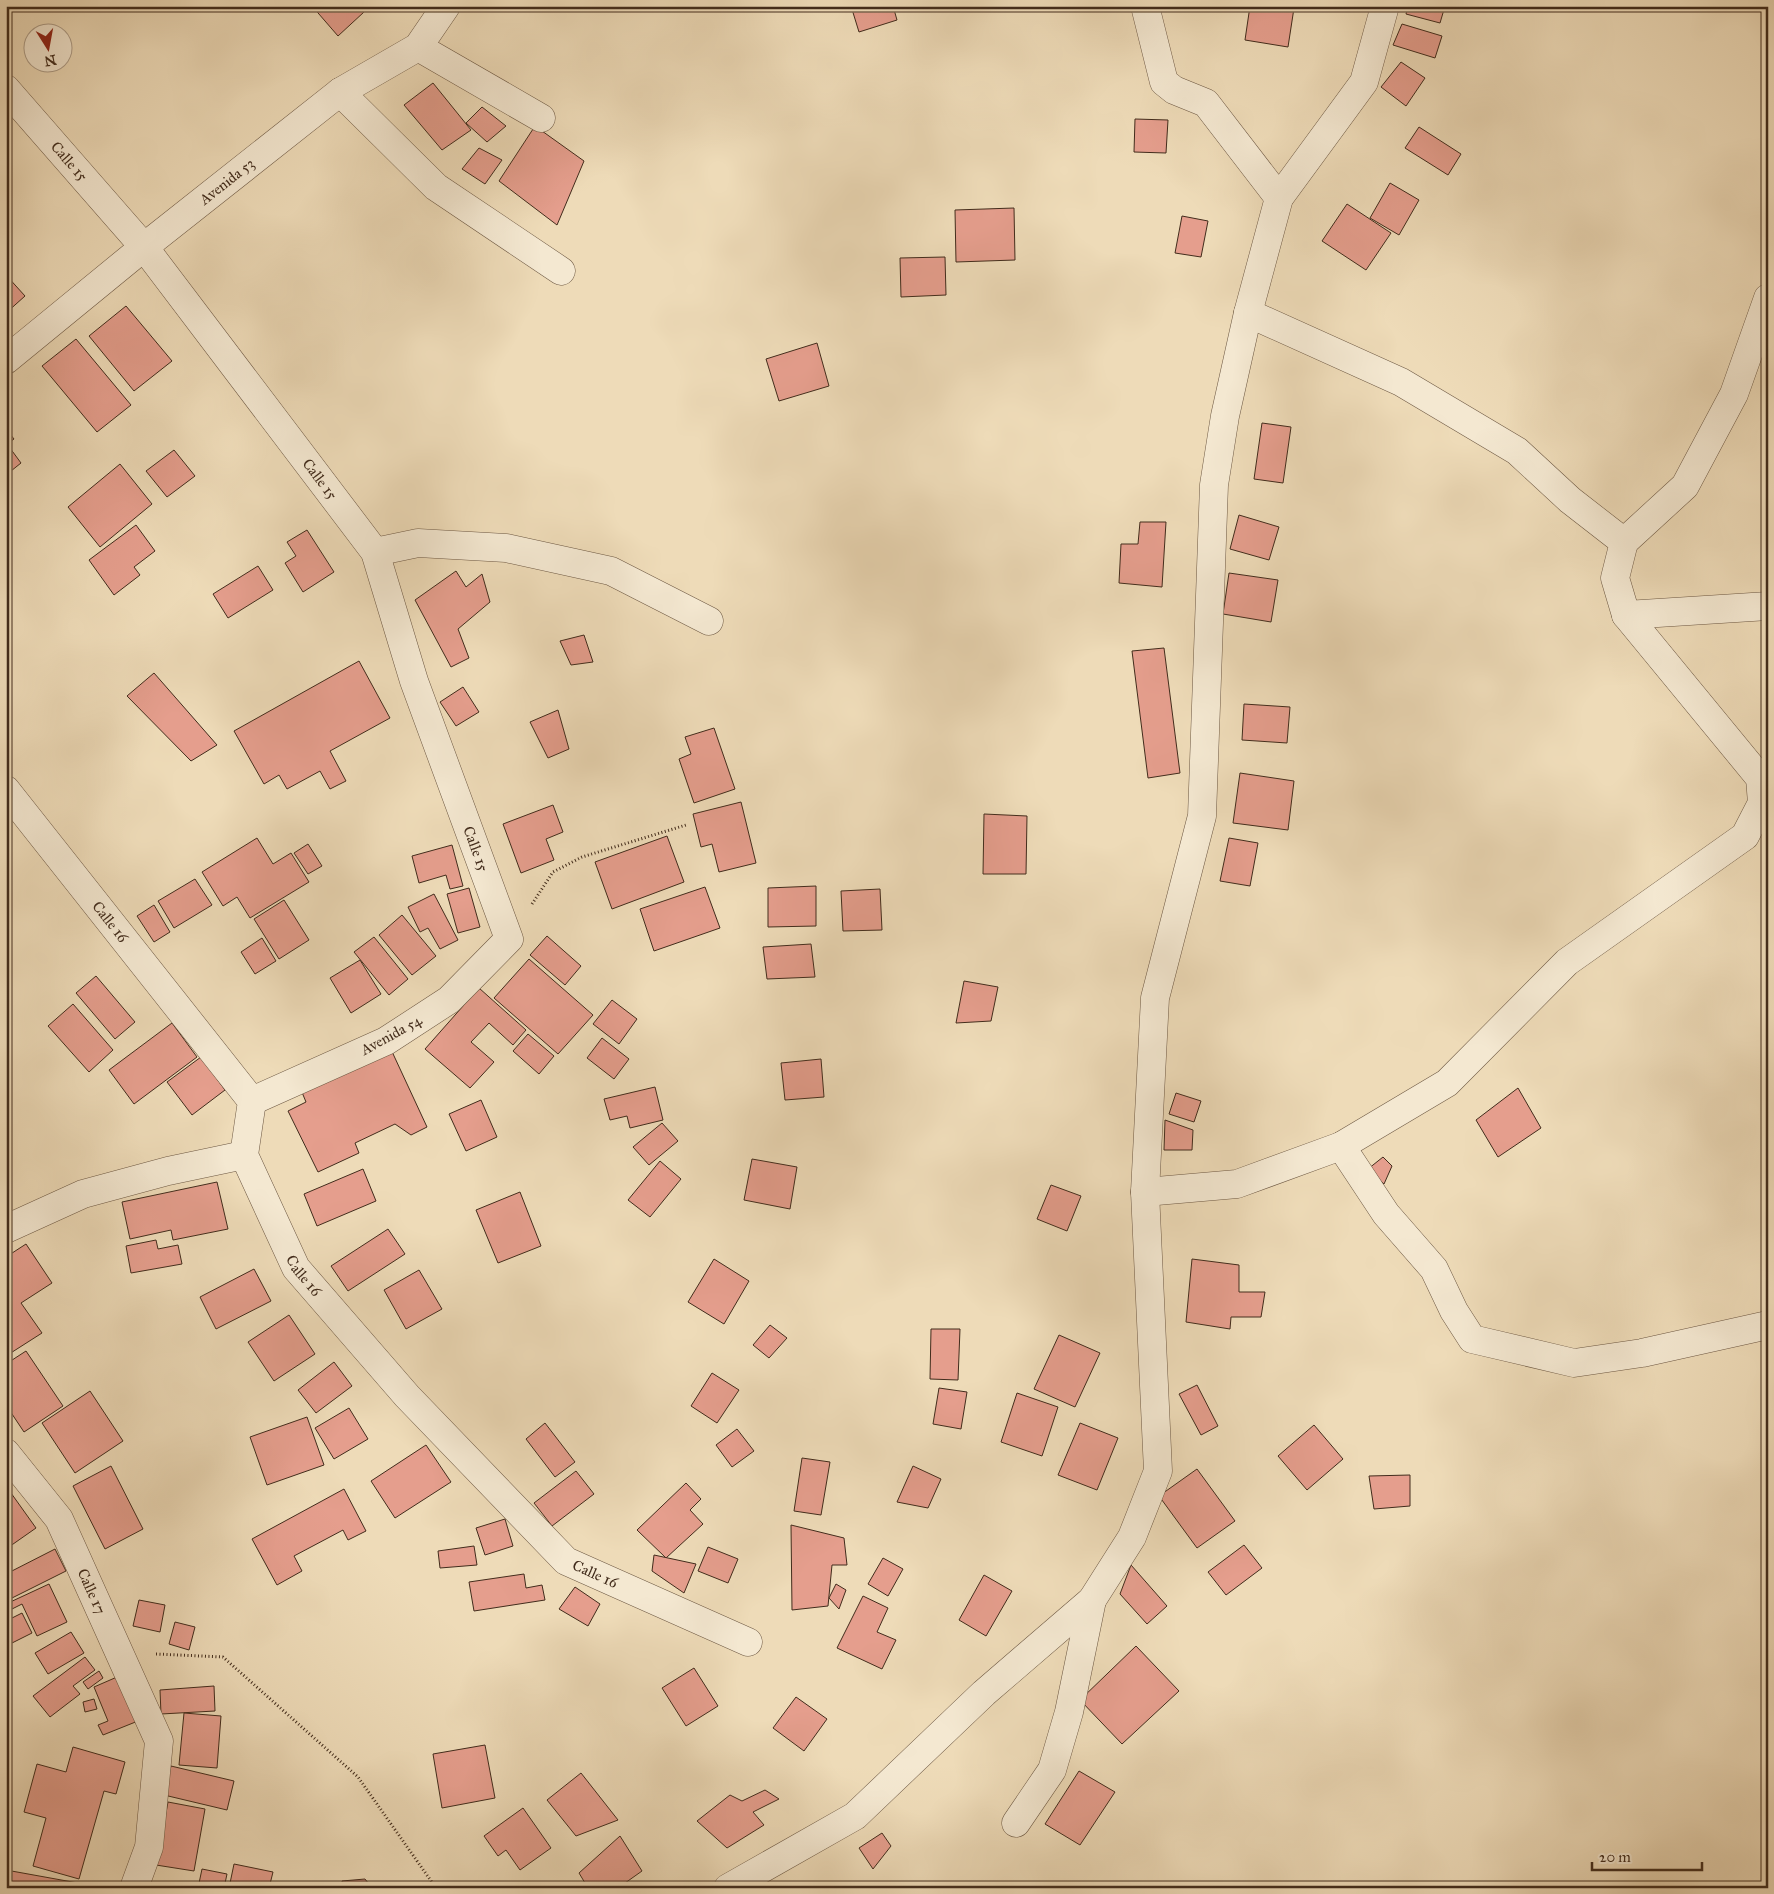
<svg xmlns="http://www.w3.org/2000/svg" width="1774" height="1894" viewBox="0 0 1774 1894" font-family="'IM FELL Great Primer',serif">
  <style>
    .building { fill: #e59e8d; stroke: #422c1c }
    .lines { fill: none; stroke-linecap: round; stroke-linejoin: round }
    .street-casing { stroke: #6d5843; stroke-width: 29 }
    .path { stroke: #422c1c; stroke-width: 3; stroke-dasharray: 1 2.5; stroke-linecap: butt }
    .street { stroke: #f4e8d1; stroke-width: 28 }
    .labels { text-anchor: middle; stroke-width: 4.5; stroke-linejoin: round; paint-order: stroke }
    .street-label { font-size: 15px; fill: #422c1c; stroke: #f4e8d1 }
  </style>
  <rect width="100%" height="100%" fill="#eedbb8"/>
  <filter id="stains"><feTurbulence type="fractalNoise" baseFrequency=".004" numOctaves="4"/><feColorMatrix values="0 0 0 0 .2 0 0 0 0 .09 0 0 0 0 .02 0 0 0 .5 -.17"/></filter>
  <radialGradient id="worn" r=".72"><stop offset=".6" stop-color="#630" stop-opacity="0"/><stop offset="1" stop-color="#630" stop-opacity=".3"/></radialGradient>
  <!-- building -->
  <g class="building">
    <path d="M 312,6 L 359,6 L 364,12 L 338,36 Z"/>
    <path d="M 851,6 L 893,6 L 897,20 L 859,32 Z"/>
    <path d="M 1250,6 L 1281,6 L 1294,8 L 1288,47 L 1245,40 Z"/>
    <path d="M 1408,6 L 1445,6 L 1440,23 L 1406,14 Z"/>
    <path d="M 1402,24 L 1442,36 L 1435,58 L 1393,45 Z"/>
    <path d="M 1401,62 L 1425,78 L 1406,106 L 1381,87 Z"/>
    <path d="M 433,83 L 471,130 L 442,150 L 404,105 Z"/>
    <path d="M 482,107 L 506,126 L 487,142 L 466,123 Z"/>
    <path d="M 1135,119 L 1168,120 L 1166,153 L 1134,152 Z"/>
    <path d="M 535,126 L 584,161 L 557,225 L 499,181 Z"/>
    <path d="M 1419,127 L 1461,154 L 1448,175 L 1405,148 Z"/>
    <path d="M 479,148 L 502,160 L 485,184 L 462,169 Z"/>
    <path d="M 1390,183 L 1419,200 L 1399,235 L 1370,218 Z"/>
    <path d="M 1347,204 L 1391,233 L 1366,270 L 1322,241 Z"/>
    <path d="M 1014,208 L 1015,260 L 956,262 L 955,210 Z"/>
    <path d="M 1182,216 L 1208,221 L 1201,257 L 1175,253 Z"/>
    <path d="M 945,257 L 946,295 L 901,297 L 900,258 Z"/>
    <path d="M 6,275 L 25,296 L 6,313 Z"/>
    <path d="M 126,306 L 172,361 L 134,391 L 89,336 Z"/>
    <path d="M 76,339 L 131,405 L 97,432 L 42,366 Z"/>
    <path d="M 817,343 L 829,386 L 779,401 L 766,359 Z"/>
    <path d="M 1262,423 L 1291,427 L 1283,483 L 1254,479 Z"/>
    <path d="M 6,429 L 14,439 L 7,444 L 21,463 L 6,475 Z"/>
    <path d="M 174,450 L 195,476 L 167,497 L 146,471 Z"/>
    <path d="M 120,464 L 152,504 L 100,547 L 68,507 Z"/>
    <path d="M 1239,515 L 1279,527 L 1269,560 L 1230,549 Z"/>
    <path d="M 1140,522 L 1166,522 L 1162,587 L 1119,583 L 1121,544 L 1138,544 Z"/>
    <path d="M 136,525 L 155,551 L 134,567 L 140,575 L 114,595 L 89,560 Z"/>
    <path d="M 307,530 L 334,572 L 303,592 L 285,563 L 296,556 L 287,542 Z"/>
    <path d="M 258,566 L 273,590 L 228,618 L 213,594 Z"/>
    <path d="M 456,571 L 466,587 L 482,574 L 490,602 L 458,629 L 469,658 L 451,667 L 415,600 Z"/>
    <path d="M 1229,573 L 1278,580 L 1271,622 L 1223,614 Z"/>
    <path d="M 584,635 L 593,662 L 571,665 L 560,641 Z"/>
    <path d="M 1164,648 L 1180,773 L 1148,778 L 1132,651 Z"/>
    <path d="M 359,661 L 390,718 L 330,751 L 346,781 L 330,789 L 320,771 L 287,789 L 279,775 L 264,784 L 234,731 Z"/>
    <path d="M 154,673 L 217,745 L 191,761 L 127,696 Z"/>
    <path d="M 463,687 L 479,712 L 456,726 L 440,702 Z"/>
    <path d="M 1244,704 L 1290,707 L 1287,743 L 1242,740 Z"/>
    <path d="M 558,710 L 569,749 L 548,758 L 530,722 Z"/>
    <path d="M 714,728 L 735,789 L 694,803 L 679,759 L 691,754 L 685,737 Z"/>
    <path d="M 1240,773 L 1294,781 L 1288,830 L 1233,823 Z"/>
    <path d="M 741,802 L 756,863 L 719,872 L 712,844 L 701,847 L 693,814 Z"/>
    <path d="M 553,805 L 563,832 L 546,839 L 554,860 L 521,873 L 503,824 Z"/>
    <path d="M 984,814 L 1027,816 L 1026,874 L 983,874 Z"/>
    <path d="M 667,836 L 684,882 L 612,909 L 595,862 Z"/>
    <path d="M 257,838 L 273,864 L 291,853 L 309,882 L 250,918 L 237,897 L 223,906 L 202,872 Z"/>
    <path d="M 1229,838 L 1258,843 L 1250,886 L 1220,881 Z"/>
    <path d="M 308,844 L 322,866 L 308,874 L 294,853 Z"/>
    <path d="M 452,845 L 463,886 L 450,889 L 446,875 L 419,883 L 412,856 Z"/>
    <path d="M 195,879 L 212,905 L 174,928 L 158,901 Z"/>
    <path d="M 816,886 L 816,926 L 768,927 L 768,888 Z"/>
    <path d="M 705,887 L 720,928 L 654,951 L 640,909 Z"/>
    <path d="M 469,888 L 480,927 L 458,933 L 447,894 Z"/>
    <path d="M 880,889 L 882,930 L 843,931 L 841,891 Z"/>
    <path d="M 434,894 L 458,940 L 440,949 L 428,928 L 420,932 L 408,907 Z"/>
    <path d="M 284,900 L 309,940 L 279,959 L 254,919 Z"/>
    <path d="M 154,905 L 170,932 L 154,942 L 137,916 Z"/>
    <path d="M 402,915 L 436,956 L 412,975 L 379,935 Z"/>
    <path d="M 547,936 L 581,966 L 565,985 L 530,955 Z"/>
    <path d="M 374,937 L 408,979 L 389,995 L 354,952 Z"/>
    <path d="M 262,938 L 276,961 L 255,974 L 241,952 Z"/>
    <path d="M 811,944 L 815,977 L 767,979 L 763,947 Z"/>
    <path d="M 529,959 L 593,1015 L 558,1054 L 494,998 Z"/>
    <path d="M 360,960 L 381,994 L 351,1013 L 330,978 Z"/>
    <path d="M 96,976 L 135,1022 L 115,1039 L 76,993 Z"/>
    <path d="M 964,981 L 998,987 L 991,1021 L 956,1023 Z"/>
    <path d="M 479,988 L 526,1030 L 513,1045 L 489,1023 L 471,1042 L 494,1062 L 470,1088 L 425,1049 Z"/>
    <path d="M 612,1000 L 637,1019 L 619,1044 L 593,1024 Z"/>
    <path d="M 73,1004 L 113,1050 L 89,1072 L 48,1026 Z"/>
    <path d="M 172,1023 L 197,1057 L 134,1104 L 109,1070 Z"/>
    <path d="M 528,1034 L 554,1056 L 539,1074 L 513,1051 Z"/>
    <path d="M 602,1038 L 629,1059 L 614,1079 L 587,1058 Z"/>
    <path d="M 388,1043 L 427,1127 L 411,1135 L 395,1124 L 355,1143 L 359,1153 L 318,1172 L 288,1111 L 306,1102 L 299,1085 Z"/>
    <path d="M 201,1057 L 225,1090 L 192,1115 L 167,1082 Z"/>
    <path d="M 821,1059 L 824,1097 L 785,1100 L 781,1063 Z"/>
    <path d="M 655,1087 L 663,1120 L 630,1128 L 627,1116 L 610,1120 L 604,1099 Z"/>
    <path d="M 1518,1088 L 1541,1128 L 1498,1157 L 1476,1120 Z"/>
    <path d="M 1176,1093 L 1201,1101 L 1194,1122 L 1169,1114 Z"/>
    <path d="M 481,1100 L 497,1137 L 466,1151 L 449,1114 Z"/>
    <path d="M 1165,1120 L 1193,1130 L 1192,1150 L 1164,1150 Z"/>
    <path d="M 662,1123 L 678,1141 L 649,1165 L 633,1147 Z"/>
    <path d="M 1383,1157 L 1392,1166 L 1384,1184 L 1368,1169 Z"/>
    <path d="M 752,1159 L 797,1167 L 790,1209 L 744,1200 Z"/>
    <path d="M 660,1161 L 681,1179 L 650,1217 L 628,1200 Z"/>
    <path d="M 363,1169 L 376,1201 L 317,1226 L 304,1194 Z"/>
    <path d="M 217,1182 L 228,1229 L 173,1240 L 171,1230 L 130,1239 L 122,1202 Z"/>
    <path d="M 1051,1185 L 1081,1196 L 1067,1231 L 1037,1219 Z"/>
    <path d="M 520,1192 L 541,1246 L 498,1263 L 476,1210 Z"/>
    <path d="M 388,1229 L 405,1254 L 348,1291 L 331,1266 Z"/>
    <path d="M 156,1240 L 158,1249 L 178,1245 L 182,1264 L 131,1273 L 126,1246 Z"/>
    <path d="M 26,1244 L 52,1283 L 21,1303 L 42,1333 L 6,1356 L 6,1257 Z"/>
    <path d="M 714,1259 L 749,1281 L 724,1324 L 688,1302 Z"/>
    <path d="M 1192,1259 L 1239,1265 L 1239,1292 L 1265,1292 L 1261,1317 L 1231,1317 L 1230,1329 L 1186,1322 Z"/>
    <path d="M 254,1269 L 271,1301 L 216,1329 L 200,1297 Z"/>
    <path d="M 419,1270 L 442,1309 L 406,1329 L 384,1290 Z"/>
    <path d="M 289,1315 L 315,1354 L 274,1381 L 248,1342 Z"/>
    <path d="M 770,1325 L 787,1338 L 769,1358 L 753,1345 Z"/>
    <path d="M 931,1329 L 960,1329 L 958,1380 L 930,1379 Z"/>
    <path d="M 1059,1335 L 1100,1353 L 1075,1407 L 1034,1389 Z"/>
    <path d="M 26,1351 L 63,1406 L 24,1432 L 6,1405 L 6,1364 Z"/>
    <path d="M 334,1362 L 352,1386 L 316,1413 L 298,1390 Z"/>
    <path d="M 712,1373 L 739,1390 L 717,1423 L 691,1406 Z"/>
    <path d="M 1197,1385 L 1218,1426 L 1201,1435 L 1179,1394 Z"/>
    <path d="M 939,1388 L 967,1392 L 961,1429 L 933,1424 Z"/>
    <path d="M 90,1391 L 123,1441 L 75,1473 L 42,1423 Z"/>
    <path d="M 1017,1393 L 1058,1407 L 1042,1456 L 1001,1442 Z"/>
    <path d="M 349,1408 L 368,1439 L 334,1459 L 315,1428 Z"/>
    <path d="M 307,1417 L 324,1465 L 267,1485 L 250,1437 Z"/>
    <path d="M 545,1423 L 575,1462 L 555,1477 L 526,1439 Z"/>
    <path d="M 1080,1423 L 1118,1438 L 1097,1490 L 1058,1475 Z"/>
    <path d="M 1314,1425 L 1343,1459 L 1307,1490 L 1278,1456 Z"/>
    <path d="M 737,1429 L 754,1451 L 732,1467 L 716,1445 Z"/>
    <path d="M 426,1445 L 451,1482 L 395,1518 L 371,1481 Z"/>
    <path d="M 802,1458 L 830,1462 L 821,1515 L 794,1511 Z"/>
    <path d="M 111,1466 L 143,1529 L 105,1549 L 73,1486 Z"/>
    <path d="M 913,1466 L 941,1479 L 928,1508 L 897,1502 Z"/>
    <path d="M 1197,1469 L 1235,1521 L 1197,1548 L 1159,1496 Z"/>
    <path d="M 576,1471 L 594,1494 L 552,1526 L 534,1503 Z"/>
    <path d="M 1410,1475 L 1410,1506 L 1374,1509 L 1369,1476 Z"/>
    <path d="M 686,1483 L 701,1499 L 690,1510 L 703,1524 L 666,1558 L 637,1530 Z"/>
    <path d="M 6,1486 L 36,1528 L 6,1549 Z"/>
    <path d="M 344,1489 L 366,1531 L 348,1540 L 343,1530 L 294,1556 L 302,1571 L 277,1585 L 252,1539 Z"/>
    <path d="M 505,1519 L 513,1546 L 485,1555 L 476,1528 Z"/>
    <path d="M 791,1525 L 844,1538 L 847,1565 L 832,1565 L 828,1606 L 792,1610 Z"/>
    <path d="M 1244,1545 L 1262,1568 L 1226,1595 L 1208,1572 Z"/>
    <path d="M 474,1546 L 477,1565 L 440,1568 L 438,1551 Z"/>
    <path d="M 708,1547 L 738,1559 L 728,1583 L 698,1571 Z"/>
    <path d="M 55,1549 L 66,1571 L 6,1601 L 6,1574 Z"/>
    <path d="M 654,1555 L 696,1564 L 684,1593 L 652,1571 Z"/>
    <path d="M 883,1558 L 903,1569 L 888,1596 L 868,1584 Z"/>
    <path d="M 1131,1565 L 1167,1606 L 1147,1624 L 1120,1594 Z"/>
    <path d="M 524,1574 L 526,1588 L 542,1585 L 545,1600 L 474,1611 L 469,1582 Z"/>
    <path d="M 984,1575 L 1012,1591 L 986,1636 L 959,1620 Z"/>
    <path d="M 49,1584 L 67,1622 L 37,1636 L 22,1604 L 6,1612 L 6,1604 Z"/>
    <path d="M 836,1584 L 846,1590 L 839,1609 L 829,1598 Z"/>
    <path d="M 575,1587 L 600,1604 L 588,1626 L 559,1609 Z"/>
    <path d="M 863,1596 L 888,1608 L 877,1632 L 896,1640 L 882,1669 L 837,1648 Z"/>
    <path d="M 139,1600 L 165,1605 L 160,1632 L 133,1626 Z"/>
    <path d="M 22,1613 L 32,1633 L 6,1646 L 6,1621 Z"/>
    <path d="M 175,1622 L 195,1627 L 189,1650 L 169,1644 Z"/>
    <path d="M 71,1632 L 84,1653 L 48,1674 L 35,1653 Z"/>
    <path d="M 1136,1646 L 1179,1691 L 1122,1744 L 1080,1700 Z"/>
    <path d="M 85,1657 L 95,1670 L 73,1686 L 80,1694 L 50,1717 L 33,1696 Z"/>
    <path d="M 694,1668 L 718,1706 L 686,1726 L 662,1688 Z"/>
    <path d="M 99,1671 L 103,1678 L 88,1689 L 83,1682 Z"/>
    <path d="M 117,1677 L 138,1721 L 103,1735 L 98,1725 L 108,1721 L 94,1687 Z"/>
    <path d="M 214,1686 L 215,1711 L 161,1714 L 160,1690 Z"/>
    <path d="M 796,1697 L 827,1719 L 804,1751 L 773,1728 Z"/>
    <path d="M 94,1699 L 97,1709 L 85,1712 L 83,1702 Z"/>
    <path d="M 184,1713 L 221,1716 L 217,1768 L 179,1765 Z"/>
    <path d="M 485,1745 L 495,1798 L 442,1808 L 433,1754 Z"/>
    <path d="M 73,1747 L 125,1762 L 116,1794 L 104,1791 L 79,1879 L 33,1866 L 46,1818 L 24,1812 L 37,1764 L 66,1772 Z"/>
    <path d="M 171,1766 L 234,1781 L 227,1810 L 164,1795 Z"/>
    <path d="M 1079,1771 L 1115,1792 L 1080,1845 L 1045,1824 Z"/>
    <path d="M 581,1773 L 618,1820 L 576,1836 L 547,1800 Z"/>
    <path d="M 765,1790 L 779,1799 L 753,1812 L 764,1825 L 727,1848 L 697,1821 L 730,1795 L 742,1801 Z"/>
    <path d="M 168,1802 L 205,1809 L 194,1871 L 156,1865 Z"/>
    <path d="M 523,1808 L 551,1848 L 520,1870 L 506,1850 L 498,1856 L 484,1836 Z"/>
    <path d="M 882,1833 L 891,1846 L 873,1869 L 859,1848 Z"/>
    <path d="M 620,1836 L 642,1871 L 618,1888 L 588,1888 L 579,1873 Z"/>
    <path d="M 234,1864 L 273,1872 L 269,1888 L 229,1888 Z"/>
    <path d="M 202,1869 L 227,1874 L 224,1888 L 198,1888 Z"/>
    <path d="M 6,1870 L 89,1885 L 88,1888 L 6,1888 Z"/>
    <path d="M 365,1879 L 372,1888 L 343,1888 L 342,1881 Z"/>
    <path d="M 160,1884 L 175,1887 L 175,1888 L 159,1888 Z"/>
  </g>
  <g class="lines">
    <!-- street casing -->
    <g class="street-casing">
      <g id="street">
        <path d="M 1145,6 L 1164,82 L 1174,90 L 1206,103 L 1279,198"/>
        <path d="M 418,47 L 541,118"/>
        <path id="s1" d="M 6,89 L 144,247 L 375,552 L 414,681 L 509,939 L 449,1000 L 386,1041 L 252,1101"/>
        <path d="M 340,92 L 436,187 L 561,271"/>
        <path id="s2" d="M 6,360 L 144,247 L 340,92 L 418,47 L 446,6"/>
        <path d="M 1624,542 L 1685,486 L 1734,394 L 1768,298"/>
        <path d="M 375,552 L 418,543 L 506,548 L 611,571 L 709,621"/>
        <path d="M 1626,615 L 1768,606"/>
        <path id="s3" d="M 6,790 L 252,1101 L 244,1155 L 296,1268 L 407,1396 L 566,1561 L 748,1642"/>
        <path d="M 1341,1146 L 1386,1214 L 1434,1269 L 1454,1311 L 1472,1339 L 1574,1363 L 1642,1353 L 1768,1325"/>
        <path d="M 1145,1192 L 1237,1184 L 1341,1146 L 1447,1083 L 1567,962 L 1745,836 L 1762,803 L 1760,778 L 1626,615 L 1615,578 L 1624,542 L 1570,500 L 1517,451 L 1401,382 L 1248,313"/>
        <path d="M 6,1229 L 83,1194 L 168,1171 L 244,1155"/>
        <path id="s4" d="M 6,1453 L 59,1519 L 159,1741 L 149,1847 L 134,1888"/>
        <path d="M 1016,1823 L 1052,1770 L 1069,1712 L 1092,1600"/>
        <path d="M 728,1888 L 855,1816 L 984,1693 L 1092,1600 L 1132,1537 L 1158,1471 L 1145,1192 L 1155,998 L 1202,816 L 1214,485 L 1225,416 L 1248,313 L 1279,198 L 1364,82 L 1385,6"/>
      </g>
    </g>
    <!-- path -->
    <g class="path">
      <path d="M 532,904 L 553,872 L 582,857 L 686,825"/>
      <path d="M 156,1654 L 223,1657 L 358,1777 L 436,1888"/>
    </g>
    <!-- street -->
    <use href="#street" class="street"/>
  </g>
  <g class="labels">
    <!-- street labels -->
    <g class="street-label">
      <text dy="5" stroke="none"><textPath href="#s1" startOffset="96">Calle 15</textPath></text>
      <text dy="5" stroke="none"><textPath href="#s2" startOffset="284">Avenida 53</textPath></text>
      <text dy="5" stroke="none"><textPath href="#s1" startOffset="501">Calle 15</textPath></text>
      <text dy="5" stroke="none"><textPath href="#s1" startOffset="906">Calle 15</textPath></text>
      <text dy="5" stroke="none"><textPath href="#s3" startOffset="168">Calle 16</textPath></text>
      <text transform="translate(391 1035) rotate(-29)" y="5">Avenida 54</text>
      <text dy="5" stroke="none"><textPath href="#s3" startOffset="586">Calle 16</textPath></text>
      <text dy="5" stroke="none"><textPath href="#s3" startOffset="1006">Calle 16</textPath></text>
      <text dy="5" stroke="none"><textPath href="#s4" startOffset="164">Calle 17</textPath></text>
    </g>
  </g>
  <!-- margin -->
  <rect width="1774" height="1894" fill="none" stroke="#eedbb8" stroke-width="25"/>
  <rect x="8" y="8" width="1759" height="1879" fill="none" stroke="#422c1c" stroke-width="2.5"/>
  <rect x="12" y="12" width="1749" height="1869" fill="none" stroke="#422c1c"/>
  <!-- north arrow -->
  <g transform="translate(48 48) rotate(169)"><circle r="24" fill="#f4e8d1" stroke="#ad9d89"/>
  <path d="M0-4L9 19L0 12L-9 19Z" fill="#8f2418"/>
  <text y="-8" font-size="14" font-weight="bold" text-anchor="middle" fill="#422c1c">N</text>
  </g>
  <!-- scale -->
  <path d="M1592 1862v8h110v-8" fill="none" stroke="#422c1c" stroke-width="2.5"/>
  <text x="1599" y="1862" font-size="15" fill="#422c1c" stroke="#f4e8d1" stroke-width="4" paint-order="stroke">20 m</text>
  <rect width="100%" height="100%" filter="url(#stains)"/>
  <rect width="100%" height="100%" fill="url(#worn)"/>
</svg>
